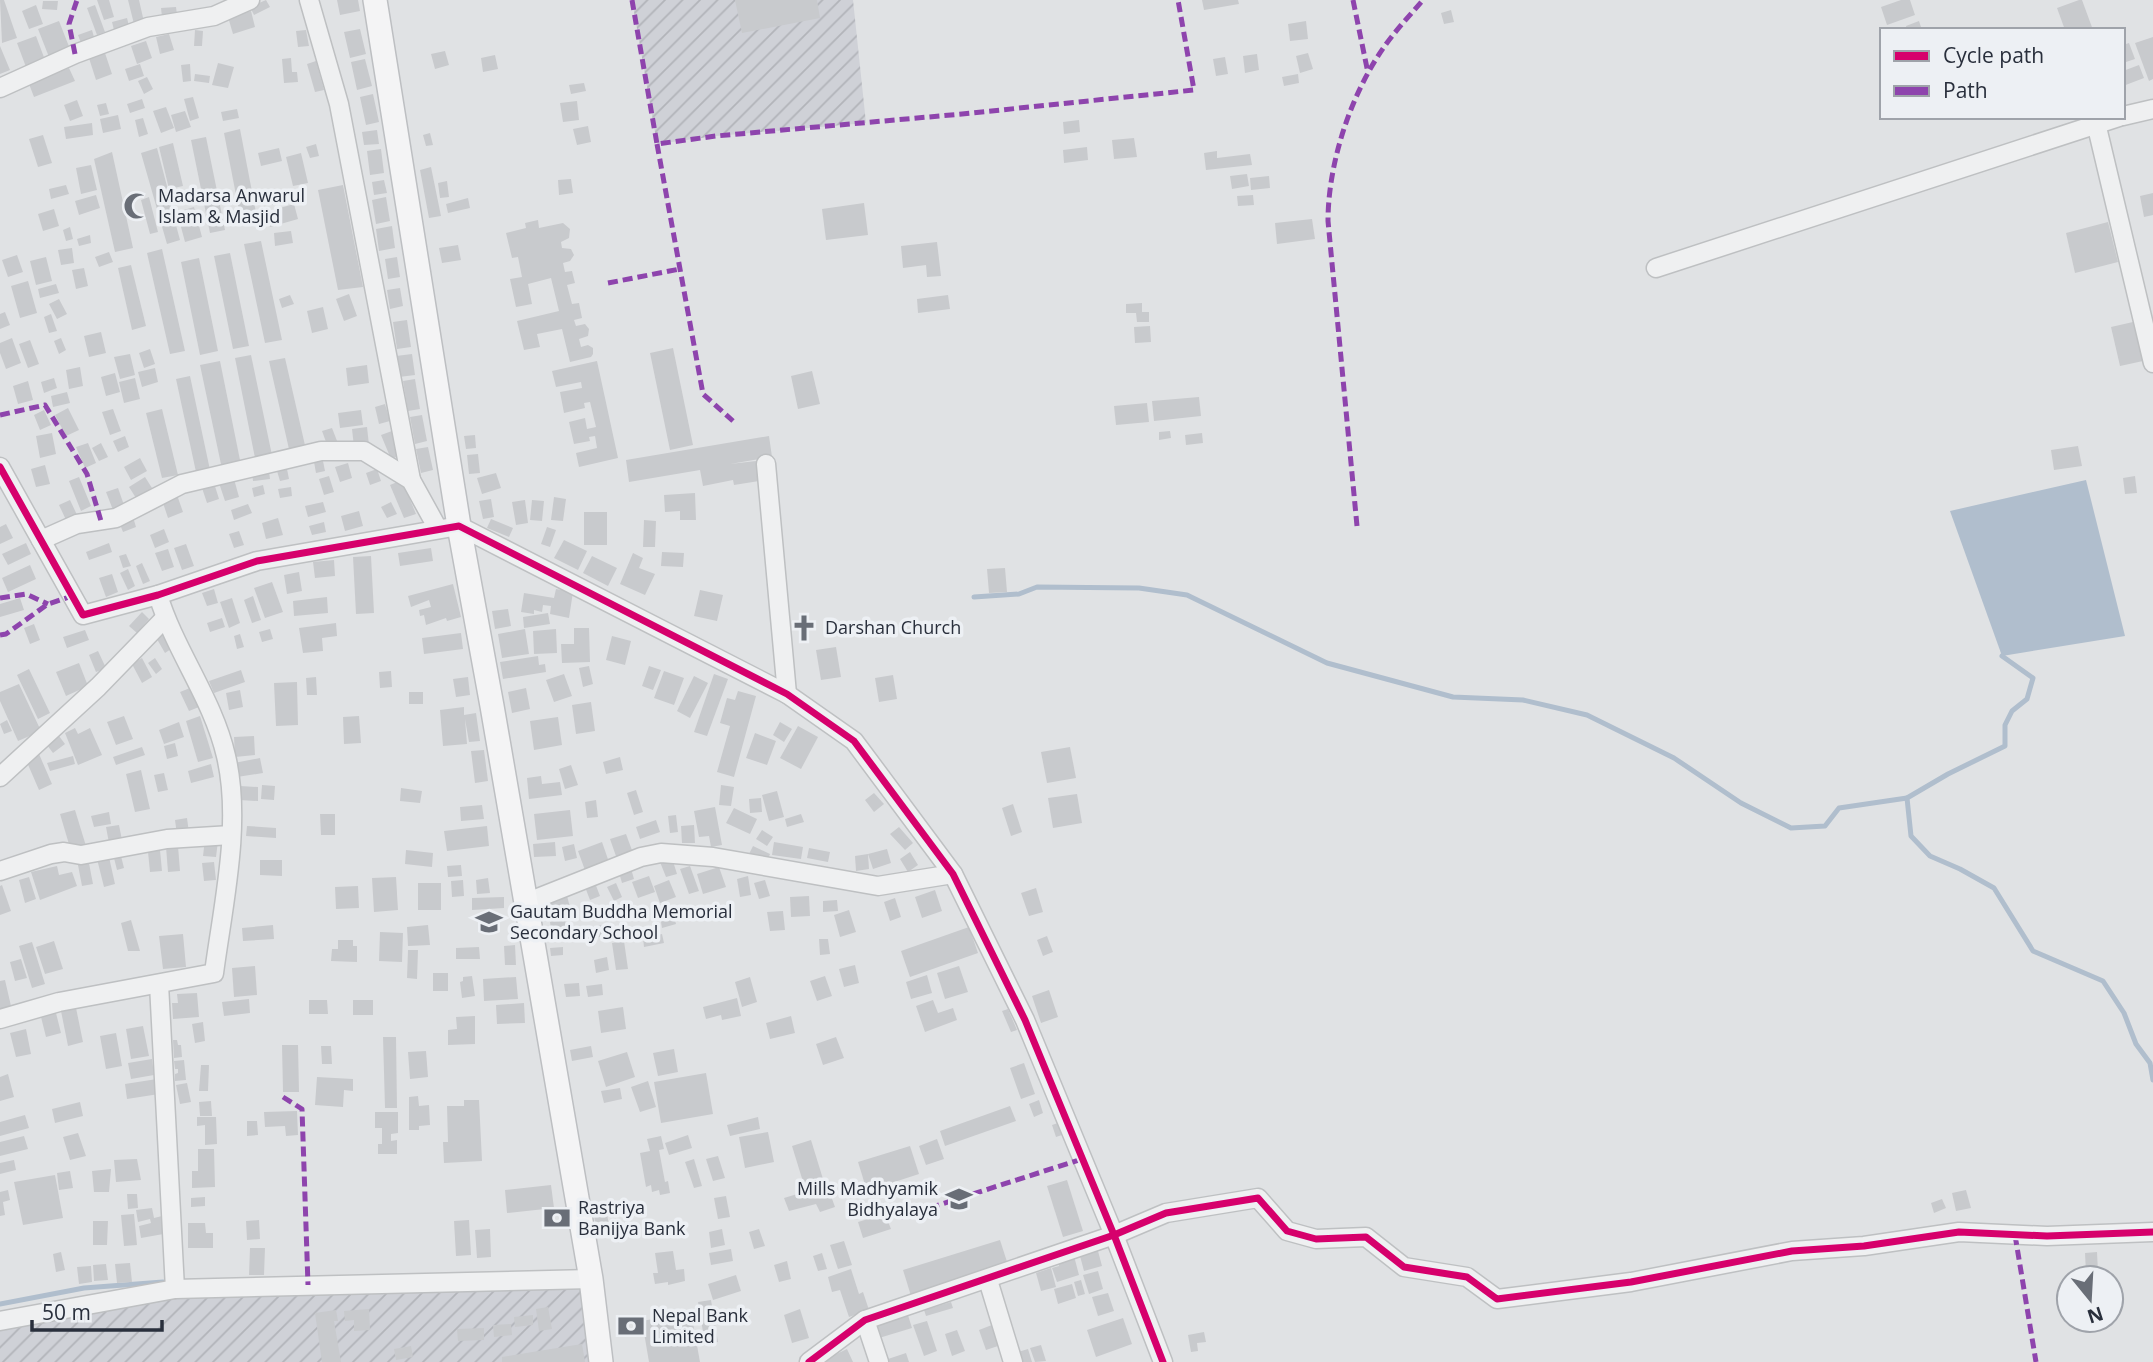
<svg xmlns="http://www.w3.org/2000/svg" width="2153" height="1362" viewBox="0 0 2153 1362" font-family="'Open Sans',sans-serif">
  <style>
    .industrial { fill: url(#industrial-furrows) }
    .water { fill: #b0becd }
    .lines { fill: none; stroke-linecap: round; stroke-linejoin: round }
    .stream { stroke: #b0becd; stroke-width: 5 }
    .building { fill: #c8cacd }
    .minor-casing { stroke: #bec0c2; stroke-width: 21 }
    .major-casing { stroke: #bdbfc2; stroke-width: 26 }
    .minor { stroke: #eff0f1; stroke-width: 18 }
    .major { stroke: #f4f4f5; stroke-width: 23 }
    .quiet { stroke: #8e44ad; stroke-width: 5; stroke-dasharray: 10 5; stroke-linecap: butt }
    .cycleway-casing { stroke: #edf0f4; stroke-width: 11 }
    .cycleway { stroke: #d6006c; stroke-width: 7 }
    .labels { text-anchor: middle; stroke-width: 7; stroke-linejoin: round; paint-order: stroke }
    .poi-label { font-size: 18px; fill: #292f3c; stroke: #edf0f4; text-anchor: start }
  </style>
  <defs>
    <pattern id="industrial-furrows" width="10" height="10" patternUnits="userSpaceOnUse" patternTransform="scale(1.75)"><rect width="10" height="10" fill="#cfd1d7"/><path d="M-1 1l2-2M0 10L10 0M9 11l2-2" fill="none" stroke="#b2b4b9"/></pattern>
  </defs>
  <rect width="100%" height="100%" fill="#e0e2e4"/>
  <!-- industrial -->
  <g class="industrial">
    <path d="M 632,0 L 853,0 L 866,123 L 716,136 L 657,144 Z"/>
    <path d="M 591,1279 L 601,1362 L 0,1362 L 0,1321 L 175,1289 Z"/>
  </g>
  <!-- water -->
  <path class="water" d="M 2086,480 L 2125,636 L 2002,656 L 1950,511 Z"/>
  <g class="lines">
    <!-- stream -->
    <g class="stream">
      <path d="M 974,597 L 1019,594 L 1037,587 L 1139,588 L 1187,595 L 1327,663 L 1453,697 L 1523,700 L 1587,715 L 1674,758 L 1741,803 L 1791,828 L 1825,826 L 1839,808 L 1907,798"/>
      <path d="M 2002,656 L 2033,678 L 2027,699 L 2012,711 L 2005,725 L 2005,746 L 1948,774 L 1907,798 L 1911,836 L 1930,856 L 1960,869 L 1994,888 L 2033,951 L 2103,981 L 2124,1013 L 2136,1044 L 2150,1063 L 2153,1080"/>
      <path d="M 0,1304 L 84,1288 L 163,1282"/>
    </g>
  </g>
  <!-- building -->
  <g class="building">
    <path d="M 0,0 L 4,0 L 17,38 L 2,43 Z"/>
    <path d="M 97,0 L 109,0 L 114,17 L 104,20 Z"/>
    <path d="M 128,0 L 139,0 L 144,22 L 134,24 Z"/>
    <path d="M 266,0 L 270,7 L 254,15 L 250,7 Z"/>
    <path d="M 337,0 L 358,0 L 360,11 L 340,15 Z"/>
    <path d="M 735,0 L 817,0 L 820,18 L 742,33 Z"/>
    <path d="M 1202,0 L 1238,0 L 1239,4 L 1204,10 Z"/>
    <path d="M 1901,0 L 1910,0 L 1915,15 L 1887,25 L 1881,7 Z"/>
    <path d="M 2079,0 L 2082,0 L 2093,30 L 2065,30 L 2057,8 Z"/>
    <path d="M 43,1 L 58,1 L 57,10 L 42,9 Z"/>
    <path d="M 36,5 L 43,24 L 29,29 L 22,11 Z"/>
    <path d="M 95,5 L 105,32 L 97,35 L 87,8 Z"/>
    <path d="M 176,7 L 177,15 L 162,17 L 161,8 Z"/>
    <path d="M 1451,10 L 1454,22 L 1444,24 L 1441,13 Z"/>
    <path d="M 251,11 L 255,27 L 233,34 L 228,17 Z"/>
    <path d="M 127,18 L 129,26 L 114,30 L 112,22 Z"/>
    <path d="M 59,21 L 70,49 L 49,57 L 38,29 Z"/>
    <path d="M 1306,21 L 1308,39 L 1290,41 L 1288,24 Z"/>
    <path d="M 1919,21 L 1922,30 L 1907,30 L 1906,26 Z"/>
    <path d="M 360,29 L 366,54 L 350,58 L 344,32 Z"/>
    <path d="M 92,30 L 94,37 L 81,43 L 78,35 Z"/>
    <path d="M 195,30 L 203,31 L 202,46 L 194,46 Z"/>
    <path d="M 306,30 L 309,46 L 298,47 L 296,31 Z"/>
    <path d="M 169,34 L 174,50 L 160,54 L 156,37 Z"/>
    <path d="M 36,36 L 45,60 L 26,67 L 17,43 Z"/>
    <path d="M 2153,37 L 2153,79 L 2149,81 L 2135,43 Z"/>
    <path d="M 146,41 L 152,58 L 137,64 L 131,46 Z"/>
    <path d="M 2129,43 L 2135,59 L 2123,63 L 2123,45 Z"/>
    <path d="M 0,46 L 10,70 L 0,74 Z"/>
    <path d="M 104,50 L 112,74 L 96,80 L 88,55 Z"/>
    <path d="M 445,51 L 449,65 L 435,69 L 431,54 Z"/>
    <path d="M 1308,53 L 1313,69 L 1300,73 L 1296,56 Z"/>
    <path d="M 1257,54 L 1259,70 L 1245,73 L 1243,56 Z"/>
    <path d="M 495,55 L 498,69 L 483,72 L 481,58 Z"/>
    <path d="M 1225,57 L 1228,74 L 1216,76 L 1213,59 Z"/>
    <path d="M 291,58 L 292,72 L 297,72 L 298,82 L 284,83 L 282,59 Z"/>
    <path d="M 365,59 L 372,86 L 357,90 L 351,62 Z"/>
    <path d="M 316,61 L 324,90 L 315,92 L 307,64 Z"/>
    <path d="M 218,63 L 234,67 L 228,88 L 212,85 Z"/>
    <path d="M 140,64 L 144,76 L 129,81 L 125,69 Z"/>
    <path d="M 190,64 L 191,81 L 183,82 L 181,65 Z"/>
    <path d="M 2139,65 L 2144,78 L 2123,86 L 2123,71 Z"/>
    <path d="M 69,68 L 75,81 L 34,97 L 29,84 Z"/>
    <path d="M 195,74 L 210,76 L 209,83 L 194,81 Z"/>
    <path d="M 1298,74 L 1299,83 L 1284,86 L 1282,77 Z"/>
    <path d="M 147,77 L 153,89 L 144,94 L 138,81 Z"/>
    <path d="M 584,83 L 586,91 L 571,94 L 569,85 Z"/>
    <path d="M 373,94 L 379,122 L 366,125 L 360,97 Z"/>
    <path d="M 193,97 L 199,118 L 190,121 L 184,99 Z"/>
    <path d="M 142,99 L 145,108 L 130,113 L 127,104 Z"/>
    <path d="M 77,100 L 83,116 L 70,121 L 64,105 Z"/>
    <path d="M 577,101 L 579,120 L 563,122 L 560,103 Z"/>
    <path d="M 106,103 L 109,114 L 100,116 L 97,105 Z"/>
    <path d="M 166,107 L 174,128 L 161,133 L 153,111 Z"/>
    <path d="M 237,109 L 239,118 L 223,121 L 221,112 Z"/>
    <path d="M 185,111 L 191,127 L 176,132 L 171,115 Z"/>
    <path d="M 118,115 L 121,129 L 103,133 L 100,119 Z"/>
    <path d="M 143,118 L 148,134 L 139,137 L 135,120 Z"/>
    <path d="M 1079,120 L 1080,132 L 1064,134 L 1063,122 Z"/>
    <path d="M 92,123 L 93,135 L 66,139 L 64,127 Z"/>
    <path d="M 588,126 L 591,142 L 577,145 L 573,129 Z"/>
    <path d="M 240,129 L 258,223 L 242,226 L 224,133 Z"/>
    <path d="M 377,130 L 379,144 L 364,145 L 362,132 Z"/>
    <path d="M 430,133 L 433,145 L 426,146 L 423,135 Z"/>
    <path d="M 43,135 L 52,163 L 38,167 L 29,139 Z"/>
    <path d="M 206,137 L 225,230 L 210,233 L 191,140 Z"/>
    <path d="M 1134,138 L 1137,157 L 1114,159 L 1112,140 Z"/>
    <path d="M 173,143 L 183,186 L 169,189 L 159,147 Z"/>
    <path d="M 316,144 L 319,156 L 310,158 L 306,147 Z"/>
    <path d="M 1087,147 L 1088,160 L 1064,163 L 1063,150 Z"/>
    <path d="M 157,148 L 168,190 L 158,193 L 167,192 L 180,240 L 167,244 L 141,153 Z"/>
    <path d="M 279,148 L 282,161 L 261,166 L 258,153 Z"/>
    <path d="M 381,149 L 384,173 L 370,175 L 367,151 Z"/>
    <path d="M 1217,151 L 1217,158 L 1250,154 L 1252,165 L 1206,170 L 1204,153 Z"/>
    <path d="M 112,152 L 133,248 L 115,252 L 94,159 Z"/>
    <path d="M 301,153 L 308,183 L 293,186 L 286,157 Z"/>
    <path d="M 91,165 L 97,190 L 81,194 L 76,168 Z"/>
    <path d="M 431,167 L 441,216 L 429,218 L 420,170 Z"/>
    <path d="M 1247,174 L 1249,186 L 1232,189 L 1230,176 Z"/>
    <path d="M 1269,176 L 1270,188 L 1251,190 L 1250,178 Z"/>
    <path d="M 571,179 L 573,193 L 559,195 L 558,180 Z"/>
    <path d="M 384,180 L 387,193 L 374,195 L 372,182 Z"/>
    <path d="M 447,181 L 449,197 L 440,198 L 438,183 Z"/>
    <path d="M 66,185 L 69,194 L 51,199 L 49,189 Z"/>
    <path d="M 343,185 L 363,287 L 338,290 L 318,190 Z"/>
    <path d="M 282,189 L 284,203 L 270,205 L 267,192 Z"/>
    <path d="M 2153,193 L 2153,215 L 2144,217 L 2140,196 Z"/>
    <path d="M 96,195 L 100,208 L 79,215 L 75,201 Z"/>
    <path d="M 1253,195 L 1254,205 L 1238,206 L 1237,196 Z"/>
    <path d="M 149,197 L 158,232 L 150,234 L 141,200 Z"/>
    <path d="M 386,197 L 390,221 L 376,224 L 372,200 Z"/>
    <path d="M 468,198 L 470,208 L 448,213 L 446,204 Z"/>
    <path d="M 864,203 L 868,235 L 826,240 L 822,209 Z"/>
    <path d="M 294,204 L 298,219 L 270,227 L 266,212 Z"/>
    <path d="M 194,207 L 202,237 L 185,242 L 177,212 Z"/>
    <path d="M 54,209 L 59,226 L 43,231 L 38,214 Z"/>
    <path d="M 1312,219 L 1315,239 L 1277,244 L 1275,223 Z"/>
    <path d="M 538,220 L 539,228 L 563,223 L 570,229 L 569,238 L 561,242 L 562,248 L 571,249 L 574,255 L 570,261 L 563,263 L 565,272 L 572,271 L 575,283 L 567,285 L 572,304 L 579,303 L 582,318 L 574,320 L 576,326 L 585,324 L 589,329 L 588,336 L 579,339 L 581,347 L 588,345 L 593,348 L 593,354 L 591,357 L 570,362 L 562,329 L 537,334 L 540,347 L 524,350 L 517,321 L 559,311 L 551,278 L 528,284 L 532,304 L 516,307 L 510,279 L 522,277 L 518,257 L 512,258 L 506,233 L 526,228 L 525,223 Z"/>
    <path d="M 2108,222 L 2118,262 L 2075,273 L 2066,233 Z"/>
    <path d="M 392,226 L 395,248 L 379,251 L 376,229 Z"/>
    <path d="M 70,227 L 73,239 L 66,241 L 63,230 Z"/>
    <path d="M 291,231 L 293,243 L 275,246 L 274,233 Z"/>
    <path d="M 90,235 L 91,243 L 79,246 L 77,239 Z"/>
    <path d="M 261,241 L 282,340 L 265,343 L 244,244 Z"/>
    <path d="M 937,242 L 941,276 L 927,277 L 926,265 L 903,268 L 901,246 Z"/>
    <path d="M 458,245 L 461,260 L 442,263 L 439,248 Z"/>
    <path d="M 72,248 L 74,263 L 61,265 L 58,250 Z"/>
    <path d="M 162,249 L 185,351 L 170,354 L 147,253 Z"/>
    <path d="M 109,252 L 113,262 L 99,267 L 95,257 Z"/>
    <path d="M 230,253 L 249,346 L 233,349 L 214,256 Z"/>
    <path d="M 17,255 L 23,272 L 8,277 L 2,260 Z"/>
    <path d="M 46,257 L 52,281 L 36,285 L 30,261 Z"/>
    <path d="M 397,257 L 400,277 L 388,279 L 385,259 Z"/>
    <path d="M 199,258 L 218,351 L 200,355 L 181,262 Z"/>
    <path d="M 131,265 L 146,326 L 132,330 L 118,268 Z"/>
    <path d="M 84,268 L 88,286 L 76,289 L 72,270 Z"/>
    <path d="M 28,281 L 37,313 L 20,318 L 11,286 Z"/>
    <path d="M 56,284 L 59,293 L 40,298 L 38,289 Z"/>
    <path d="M 400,288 L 403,306 L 390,309 L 387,290 Z"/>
    <path d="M 349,294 L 357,316 L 344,321 L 336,299 Z"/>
    <path d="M 290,295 L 294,304 L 282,308 L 279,299 Z"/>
    <path d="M 948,295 L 950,309 L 918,313 L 917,299 Z"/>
    <path d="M 59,299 L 67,314 L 57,319 L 49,304 Z"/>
    <path d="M 1142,303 L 1142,312 L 1149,312 L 1149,322 L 1137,322 L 1136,313 L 1126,313 L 1126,304 Z"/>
    <path d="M 323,307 L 328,329 L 312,333 L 307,311 Z"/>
    <path d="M 5,312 L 10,325 L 0,329 L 0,314 Z"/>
    <path d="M 51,314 L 57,331 L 49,333 L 44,317 Z"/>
    <path d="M 407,320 L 411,347 L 397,349 L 393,322 Z"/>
    <path d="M 2133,322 L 2143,361 L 2120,366 L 2111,327 Z"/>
    <path d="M 1150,326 L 1151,342 L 1135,343 L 1134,327 Z"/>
    <path d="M 101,332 L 106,353 L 89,357 L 84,336 Z"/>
    <path d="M 12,338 L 21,363 L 6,369 L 0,353 L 0,343 Z"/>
    <path d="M 61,338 L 66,350 L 59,354 L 54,341 Z"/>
    <path d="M 30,340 L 39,364 L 28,368 L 19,344 Z"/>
    <path d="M 673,348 L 693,445 L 670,450 L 650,353 Z"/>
    <path d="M 150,349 L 155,364 L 144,368 L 139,353 Z"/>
    <path d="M 130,354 L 135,375 L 120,379 L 114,357 Z"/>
    <path d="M 412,354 L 415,375 L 399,377 L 396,356 Z"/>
    <path d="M 251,355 L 273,460 L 256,463 L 235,358 Z"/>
    <path d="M 285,358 L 307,454 L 291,458 L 269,361 Z"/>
    <path d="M 220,361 L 241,465 L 222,469 L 200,365 Z"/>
    <path d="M 597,361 L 618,458 L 579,467 L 576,453 L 597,448 L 595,436 L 589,437 L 590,441 L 574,444 L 569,422 L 585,418 L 587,429 L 596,427 L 590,402 L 584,403 L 585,408 L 564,413 L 560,392 L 582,388 L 581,382 L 556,387 L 552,371 Z"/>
    <path d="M 367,365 L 369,383 L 348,386 L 346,368 Z"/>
    <path d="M 80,367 L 83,386 L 69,389 L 66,370 Z"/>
    <path d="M 155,368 L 158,382 L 142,387 L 138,372 Z"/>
    <path d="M 812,371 L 820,404 L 798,409 L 791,376 Z"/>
    <path d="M 115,373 L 120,392 L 106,396 L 101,377 Z"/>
    <path d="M 190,376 L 210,470 L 196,472 L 176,379 Z"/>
    <path d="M 54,378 L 57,388 L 44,393 L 41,382 Z"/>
    <path d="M 135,378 L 140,399 L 124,403 L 119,382 Z"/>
    <path d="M 415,379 L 420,409 L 408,411 L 403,381 Z"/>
    <path d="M 28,381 L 33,400 L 18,404 L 13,386 Z"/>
    <path d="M 67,392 L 70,403 L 53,407 L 51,396 Z"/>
    <path d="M 1199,397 L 1201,416 L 1154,421 L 1152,401 Z"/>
    <path d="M 1147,403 L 1149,422 L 1116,425 L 1114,406 Z"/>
    <path d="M 385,404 L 390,421 L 379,424 L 375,407 Z"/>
    <path d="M 68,408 L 79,430 L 66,436 L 55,415 Z"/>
    <path d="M 113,409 L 121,431 L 110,435 L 102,412 Z"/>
    <path d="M 162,409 L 178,475 L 162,478 L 146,413 Z"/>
    <path d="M 44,410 L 51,425 L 40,430 L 34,415 Z"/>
    <path d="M 361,410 L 363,425 L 340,428 L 338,413 Z"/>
    <path d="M 422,415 L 427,441 L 415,444 L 410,417 Z"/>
    <path d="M 367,427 L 369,445 L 354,447 L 352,429 Z"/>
    <path d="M 332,428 L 339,446 L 329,450 L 322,431 Z"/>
    <path d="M 392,431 L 402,455 L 391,459 L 381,435 Z"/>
    <path d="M 1170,431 L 1171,438 L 1159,440 L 1159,432 Z"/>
    <path d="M 52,433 L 56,454 L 40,458 L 36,436 Z"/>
    <path d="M 1202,433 L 1203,443 L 1186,445 L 1185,435 Z"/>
    <path d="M 475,435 L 476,448 L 466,449 L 464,436 Z"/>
    <path d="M 125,436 L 129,447 L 118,452 L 113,441 Z"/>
    <path d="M 769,436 L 772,457 L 730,464 L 756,461 L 759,481 L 734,485 L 733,480 L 703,486 L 700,470 L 629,482 L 626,460 Z"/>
    <path d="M 88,443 L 96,463 L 85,468 L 76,447 Z"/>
    <path d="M 101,443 L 108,457 L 99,461 L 92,448 Z"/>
    <path d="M 2078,446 L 2082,466 L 2054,470 L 2051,450 Z"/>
    <path d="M 428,447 L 433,470 L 421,473 L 416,449 Z"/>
    <path d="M 478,454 L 480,473 L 469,474 L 467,455 Z"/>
    <path d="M 140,458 L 147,471 L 131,480 L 124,467 Z"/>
    <path d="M 323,461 L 325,471 L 316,473 L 314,462 Z"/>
    <path d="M 348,463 L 352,478 L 340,482 L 335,467 Z"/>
    <path d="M 45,465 L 50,484 L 36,487 L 31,469 Z"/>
    <path d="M 287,469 L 289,479 L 280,481 L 277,471 Z"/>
    <path d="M 377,469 L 381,481 L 370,485 L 366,473 Z"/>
    <path d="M 269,471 L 270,479 L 253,481 L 252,473 Z"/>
    <path d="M 496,473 L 501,488 L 482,494 L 477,478 Z"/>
    <path d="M 329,476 L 334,492 L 324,495 L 319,479 Z"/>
    <path d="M 2135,476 L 2137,493 L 2125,494 L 2123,478 Z"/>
    <path d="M 79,477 L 91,506 L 81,511 L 69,481 Z"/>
    <path d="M 145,477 L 152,488 L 136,498 L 129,487 Z"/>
    <path d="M 234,479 L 239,497 L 225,501 L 219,483 Z"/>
    <path d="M 402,480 L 416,514 L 404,518 L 390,485 Z"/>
    <path d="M 214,483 L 219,499 L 207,503 L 202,488 Z"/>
    <path d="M 263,485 L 265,494 L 254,497 L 252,488 Z"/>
    <path d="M 291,487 L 292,496 L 280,498 L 278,489 Z"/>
    <path d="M 118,488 L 124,505 L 113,510 L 106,492 Z"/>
    <path d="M 695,493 L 696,520 L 680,520 L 680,511 L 665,512 L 664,495 Z"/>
    <path d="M 177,495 L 183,512 L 168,518 L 162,500 Z"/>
    <path d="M 554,497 L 566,499 L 563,521 L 551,520 Z"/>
    <path d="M 491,499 L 494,517 L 483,519 L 479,501 Z"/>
    <path d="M 70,500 L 78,517 L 67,522 L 59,505 Z"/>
    <path d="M 525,500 L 528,523 L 516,525 L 512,502 Z"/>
    <path d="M 532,500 L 544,501 L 542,521 L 530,520 Z"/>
    <path d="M 323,502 L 326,512 L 308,517 L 305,506 Z"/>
    <path d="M 391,502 L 397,514 L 387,518 L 381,507 Z"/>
    <path d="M 248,504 L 252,513 L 234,520 L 231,510 Z"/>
    <path d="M 359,511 L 363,526 L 345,531 L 341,516 Z"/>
    <rect x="584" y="512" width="23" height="33"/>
    <path d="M 133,517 L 136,527 L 123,532 L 119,522 Z"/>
    <path d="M 278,518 L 283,535 L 266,539 L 262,523 Z"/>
    <path d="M 491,519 L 513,528 L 509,537 L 487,528 Z"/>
    <path d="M 644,520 L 656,521 L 655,547 L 643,547 Z"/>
    <path d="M 324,522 L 326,532 L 312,535 L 309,526 Z"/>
    <path d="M 6,524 L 13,538 L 0,544 L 0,527 Z"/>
    <path d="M 547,527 L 556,530 L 550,547 L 541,544 Z"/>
    <path d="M 164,529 L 169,542 L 155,548 L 150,535 Z"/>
    <path d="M 239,531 L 244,545 L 234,548 L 229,534 Z"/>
    <path d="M 564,540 L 587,551 L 578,570 L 554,558 Z"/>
    <path d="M 26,543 L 31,554 L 8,565 L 2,554 Z"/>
    <path d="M 109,543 L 112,552 L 89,560 L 86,552 Z"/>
    <path d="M 186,544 L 194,566 L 182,570 L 174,548 Z"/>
    <path d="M 431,548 L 433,561 L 400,566 L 398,553 Z"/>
    <path d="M 168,549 L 174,567 L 162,571 L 155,553 Z"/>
    <path d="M 662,552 L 684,553 L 683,567 L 661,566 Z"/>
    <path d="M 633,553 L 643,558 L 639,568 L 655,574 L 645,595 L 620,584 Z"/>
    <path d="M 126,554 L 131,566 L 123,568 L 119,556 Z"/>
    <path d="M 371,556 L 374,613 L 356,614 L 353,557 Z"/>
    <path d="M 592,556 L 617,568 L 608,586 L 583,573 Z"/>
    <path d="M 334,560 L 335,576 L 315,578 L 313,562 Z"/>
    <path d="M 142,563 L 150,581 L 143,584 L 136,566 Z"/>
    <path d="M 30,565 L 36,579 L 8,592 L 2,578 Z"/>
    <path d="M 1005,568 L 1007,592 L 989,593 L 987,569 Z"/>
    <path d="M 128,569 L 135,586 L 128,590 L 120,573 Z"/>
    <path d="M 299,572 L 302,591 L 287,594 L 284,575 Z"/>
    <path d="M 112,574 L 118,592 L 106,597 L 99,578 Z"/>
    <path d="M 272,582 L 283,612 L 265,618 L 254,588 Z"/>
    <path d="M 453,584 L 461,617 L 447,621 L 446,618 L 426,625 L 424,615 L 420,616 L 419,610 L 431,607 L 429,600 L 411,607 L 408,596 Z"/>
    <path d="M 214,589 L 218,603 L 207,606 L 202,593 Z"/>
    <path d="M 556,589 L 573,592 L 569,618 L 550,614 L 551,606 L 543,605 L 542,612 L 534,610 L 534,614 L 521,612 L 524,593 L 554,598 Z"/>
    <path d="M 700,590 L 723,595 L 717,621 L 694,616 Z"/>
    <path d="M 253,596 L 261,620 L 252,623 L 244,600 Z"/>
    <path d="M 327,597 L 328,613 L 294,616 L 293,601 Z"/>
    <path d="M 20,598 L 24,610 L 0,617 L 0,604 Z"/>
    <path d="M 232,598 L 240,623 L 229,628 L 220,602 Z"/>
    <path d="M 508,609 L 511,626 L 495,629 L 492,611 Z"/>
    <path d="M 142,612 L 149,619 L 137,633 L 129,626 Z"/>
    <path d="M 548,613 L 550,624 L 524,628 L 523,617 Z"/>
    <path d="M 222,618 L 225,627 L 210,632 L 207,623 Z"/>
    <path d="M 336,623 L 337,636 L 322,638 L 323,651 L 303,653 L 299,628 Z"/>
    <path d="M 34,624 L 40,640 L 30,644 L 24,628 Z"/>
    <path d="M 574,628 L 589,628 L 590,662 L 562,663 L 561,644 L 574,644 Z"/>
    <path d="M 164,629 L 174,647 L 165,653 L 154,634 Z"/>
    <path d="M 270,629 L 273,639 L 262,642 L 259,632 Z"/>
    <path d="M 525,629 L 529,654 L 502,658 L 498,634 Z"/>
    <path d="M 556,629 L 557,653 L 534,654 L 533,631 Z"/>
    <path d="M 85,630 L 89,640 L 67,648 L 63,637 Z"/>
    <path d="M 461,633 L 463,649 L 424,654 L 422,638 Z"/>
    <path d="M 240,634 L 244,647 L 237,649 L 234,636 Z"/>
    <path d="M 612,636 L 631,641 L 625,665 L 606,660 Z"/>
    <path d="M 836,647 L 841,677 L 821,680 L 816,650 Z"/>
    <path d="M 98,651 L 106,668 L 96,672 L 89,655 Z"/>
    <path d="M 538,656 L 539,665 L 545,664 L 546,672 L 503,679 L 500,662 Z"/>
    <path d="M 142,658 L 152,677 L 142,683 L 132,664 Z"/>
    <path d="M 155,658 L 162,669 L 156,674 L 148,663 Z"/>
    <path d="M 79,663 L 88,686 L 66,696 L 56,672 Z"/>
    <path d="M 589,666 L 593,684 L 583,687 L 579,668 Z"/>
    <path d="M 649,666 L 661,670 L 653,690 L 642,686 Z"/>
    <path d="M 29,669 L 50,713 L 38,719 L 17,675 Z"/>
    <path d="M 241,670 L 245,682 L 214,693 L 209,681 Z"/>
    <path d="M 391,671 L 392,687 L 380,688 L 379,672 Z"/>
    <path d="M 664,671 L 684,678 L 674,705 L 654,698 Z"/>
    <path d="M 564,674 L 572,696 L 554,702 L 546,680 Z"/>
    <path d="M 714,674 L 728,679 L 707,736 L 694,732 Z"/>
    <path d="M 893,675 L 897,699 L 879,702 L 875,678 Z"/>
    <path d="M 694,676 L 708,683 L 690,718 L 677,711 Z"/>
    <path d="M 316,677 L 317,695 L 307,695 L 306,678 Z"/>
    <path d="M 468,677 L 470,695 L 456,697 L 453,679 Z"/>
    <path d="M 297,682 L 298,725 L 276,726 L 274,683 Z"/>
    <path d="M 19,684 L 41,731 L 18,741 L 0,701 L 0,692 Z"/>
    <path d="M 190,688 L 199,707 L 189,711 L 180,692 Z"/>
    <path d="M 526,688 L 530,709 L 512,713 L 508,692 Z"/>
    <path d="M 240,690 L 243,707 L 229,710 L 226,693 Z"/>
    <path d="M 738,691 L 756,696 L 734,777 L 717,772 L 730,726 L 720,723 L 727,698 L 735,700 Z"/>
    <rect x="409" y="692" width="14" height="12"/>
    <path d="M 591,702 L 595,731 L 576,734 L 572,705 Z"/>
    <path d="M 464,707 L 464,715 L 476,713 L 480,741 L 469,742 L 465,719 L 467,744 L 443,746 L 440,710 Z"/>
    <path d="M 124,716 L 133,739 L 116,745 L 107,722 Z"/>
    <path d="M 200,716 L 213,758 L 198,762 L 186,721 Z"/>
    <path d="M 359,716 L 361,743 L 344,744 L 343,717 Z"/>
    <path d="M 558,717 L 562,745 L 534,750 L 530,721 Z"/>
    <path d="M 7,720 L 12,731 L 4,734 L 0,724 Z"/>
    <path d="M 179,722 L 184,737 L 164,744 L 159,730 Z"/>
    <path d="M 780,722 L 792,729 L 784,742 L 773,735 Z"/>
    <path d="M 798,726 L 818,737 L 801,769 L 780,758 Z"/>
    <path d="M 75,728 L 78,734 L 90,728 L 102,755 L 78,765 L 65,733 Z"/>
    <path d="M 755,733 L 776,741 L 767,765 L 746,758 Z"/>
    <path d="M 59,736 L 65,744 L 53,753 L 47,745 Z"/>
    <path d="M 254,736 L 255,755 L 235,757 L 234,737 Z"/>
    <path d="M 175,743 L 178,756 L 167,759 L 164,746 Z"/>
    <path d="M 142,747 L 145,755 L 116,765 L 113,757 Z"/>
    <path d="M 1070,747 L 1076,778 L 1047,783 L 1041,752 Z"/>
    <path d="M 484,750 L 488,781 L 475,783 L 471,751 Z"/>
    <path d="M 39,754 L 52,784 L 39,790 L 26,760 Z"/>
    <path d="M 73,756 L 75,764 L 50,771 L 47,763 Z"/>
    <path d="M 620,757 L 623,770 L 606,774 L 603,762 Z"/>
    <path d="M 260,758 L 263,773 L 237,777 L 234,763 Z"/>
    <path d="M 211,764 L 214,777 L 191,783 L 188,771 Z"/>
    <path d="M 571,765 L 578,785 L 565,789 L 559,769 Z"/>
    <path d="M 141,770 L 150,809 L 135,812 L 126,774 Z"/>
    <path d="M 164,773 L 168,790 L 158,792 L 154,775 Z"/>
    <path d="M 541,776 L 542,784 L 560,782 L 562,795 L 529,799 L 527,778 Z"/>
    <path d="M 262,785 L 275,786 L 274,800 L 261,799 Z"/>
    <path d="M 721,785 L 734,787 L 731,806 L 719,805 Z"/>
    <path d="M 240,786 L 258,787 L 258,801 L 239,800 Z"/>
    <path d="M 401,788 L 422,791 L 420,803 L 400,801 Z"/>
    <path d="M 636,790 L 643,812 L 634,815 L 627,793 Z"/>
    <path d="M 777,791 L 784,817 L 769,821 L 762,795 Z"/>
    <path d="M 874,793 L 884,804 L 874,812 L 865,800 Z"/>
    <path d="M 1077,794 L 1082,823 L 1053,828 L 1048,798 Z"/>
    <path d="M 761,798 L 762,812 L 750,813 L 749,799 Z"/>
    <path d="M 596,800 L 598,817 L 587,818 L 585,802 Z"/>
    <path d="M 1013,804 L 1022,832 L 1011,836 L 1002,808 Z"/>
    <path d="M 482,805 L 484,819 L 461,821 L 460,807 Z"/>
    <path d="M 715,807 L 722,845 L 711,847 L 709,836 L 699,837 L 694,811 Z"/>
    <path d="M 734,808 L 757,819 L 750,834 L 726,823 Z"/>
    <path d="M 75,810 L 86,846 L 71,851 L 60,814 Z"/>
    <path d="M 570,810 L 573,836 L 537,840 L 534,814 Z"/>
    <path d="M 109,812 L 111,824 L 94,827 L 91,816 Z"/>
    <path d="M 320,814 L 335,814 L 335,835 L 321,835 Z"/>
    <path d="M 801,814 L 804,822 L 787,827 L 785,819 Z"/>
    <path d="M 676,815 L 678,832 L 670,833 L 668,816 Z"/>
    <path d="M 187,818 L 189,833 L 177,835 L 175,820 Z"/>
    <path d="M 656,820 L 660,832 L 640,839 L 636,827 Z"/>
    <path d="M 119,825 L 122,840 L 109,843 L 106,827 Z"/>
    <path d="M 694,825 L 695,843 L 682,843 L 681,826 Z"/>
    <path d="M 247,826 L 276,828 L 276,838 L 246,836 Z"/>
    <path d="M 487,826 L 489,846 L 447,851 L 444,831 Z"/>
    <path d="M 899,827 L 913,843 L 905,850 L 890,834 Z"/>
    <path d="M 762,830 L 773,837 L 767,846 L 756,839 Z"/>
    <path d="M 626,834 L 633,853 L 617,859 L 610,839 Z"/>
    <path d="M 205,839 L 218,841 L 216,857 L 203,856 Z"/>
    <path d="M 555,842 L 556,856 L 534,857 L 533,844 Z"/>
    <path d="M 602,842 L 610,865 L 586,873 L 578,851 Z"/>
    <path d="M 774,842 L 803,847 L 801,859 L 772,855 Z"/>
    <path d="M 574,844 L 577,858 L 565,861 L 562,847 Z"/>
    <path d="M 178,846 L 180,871 L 168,872 L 166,847 Z"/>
    <path d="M 753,846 L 770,854 L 766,864 L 748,856 Z"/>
    <path d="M 809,848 L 830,852 L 828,862 L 807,858 Z"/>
    <path d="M 887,849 L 891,863 L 873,869 L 868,854 Z"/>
    <path d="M 160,850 L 162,871 L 150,872 L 148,852 Z"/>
    <path d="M 406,850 L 433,853 L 432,867 L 405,864 Z"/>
    <path d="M 910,852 L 918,865 L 908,872 L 900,859 Z"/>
    <path d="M 868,854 L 869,869 L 856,871 L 855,856 Z"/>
    <path d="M 121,856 L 124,868 L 117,870 L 114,858 Z"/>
    <path d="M 109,857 L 115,884 L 104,887 L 97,859 Z"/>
    <path d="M 88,858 L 93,884 L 82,886 L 77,860 Z"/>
    <path d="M 672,858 L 677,874 L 666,877 L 660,862 Z"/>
    <path d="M 260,860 L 282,860 L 282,876 L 260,875 Z"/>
    <path d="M 214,862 L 216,880 L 204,881 L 202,863 Z"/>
    <path d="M 461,865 L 462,876 L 448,877 L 447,866 Z"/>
    <path d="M 630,865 L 634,879 L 622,883 L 618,869 Z"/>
    <path d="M 57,866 L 59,875 L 72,872 L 77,886 L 40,900 L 31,872 Z"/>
    <path d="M 690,866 L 699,891 L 689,894 L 680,869 Z"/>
    <path d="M 719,867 L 726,887 L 703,894 L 697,874 Z"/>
    <path d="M 649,876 L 655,892 L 638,898 L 632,882 Z"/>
    <path d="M 748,876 L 751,895 L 740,897 L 737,879 Z"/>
    <path d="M 29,877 L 36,899 L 25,903 L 19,880 Z"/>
    <path d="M 396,877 L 398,910 L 374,912 L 372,878 Z"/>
    <path d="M 488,878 L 490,893 L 477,894 L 476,880 Z"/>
    <path d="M 463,880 L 464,896 L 452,897 L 451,881 Z"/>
    <path d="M 669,880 L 676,897 L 660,903 L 654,886 Z"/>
    <path d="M 765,880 L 770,896 L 759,899 L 754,883 Z"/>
    <rect x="418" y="883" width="23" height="27"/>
    <path d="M 595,883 L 600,896 L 590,900 L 585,887 Z"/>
    <path d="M 616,883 L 622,897 L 614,901 L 607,887 Z"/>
    <path d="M 2,885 L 11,911 L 0,915 L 0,886 Z"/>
    <path d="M 358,886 L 359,908 L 336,909 L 335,887 Z"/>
    <path d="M 1036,888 L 1043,912 L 1029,916 L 1021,893 Z"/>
    <path d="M 935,890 L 942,911 L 922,918 L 915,897 Z"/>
    <path d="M 566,892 L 571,911 L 544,919 L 538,900 Z"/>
    <path d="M 809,896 L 810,916 L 791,917 L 790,897 Z"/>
    <path d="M 504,897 L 504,908 L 472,910 L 472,898 Z"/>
    <path d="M 895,898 L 901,917 L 890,921 L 884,902 Z"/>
    <path d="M 837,900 L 838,911 L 823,912 L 823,901 Z"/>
    <path d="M 849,910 L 856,932 L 840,937 L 834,915 Z"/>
    <path d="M 783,911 L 785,930 L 770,931 L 767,912 Z"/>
    <path d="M 673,913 L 676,924 L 662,928 L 660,916 Z"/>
    <path d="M 131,920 L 140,951 L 128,951 L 121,923 Z"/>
    <path d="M 565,920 L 567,934 L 552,936 L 550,922 Z"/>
    <path d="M 607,924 L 609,935 L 586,940 L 584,929 Z"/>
    <path d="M 273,925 L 274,939 L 243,941 L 242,928 Z"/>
    <path d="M 428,925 L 430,945 L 408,946 L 407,927 Z"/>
    <path d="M 969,927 L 978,953 L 910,977 L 901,951 Z"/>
    <path d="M 380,932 L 403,933 L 402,962 L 379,961 Z"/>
    <path d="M 183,934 L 186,967 L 163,969 L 159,936 Z"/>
    <path d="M 662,934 L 664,943 L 644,947 L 643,938 Z"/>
    <path d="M 1047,936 L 1053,952 L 1043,956 L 1037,940 Z"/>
    <path d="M 819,939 L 828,939 L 830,954 L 820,955 Z"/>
    <path d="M 338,940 L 353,940 L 353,946 L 357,946 L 357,962 L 331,961 L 332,949 L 338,949 Z"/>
    <path d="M 54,941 L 63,969 L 45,974 L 36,947 Z"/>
    <path d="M 624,941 L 628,969 L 616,970 L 612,943 Z"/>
    <path d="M 32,942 L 45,984 L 32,988 L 19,946 Z"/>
    <path d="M 515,945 L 516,965 L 505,965 L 504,946 Z"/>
    <path d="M 479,947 L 480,959 L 456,959 L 456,948 Z"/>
    <path d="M 563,947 L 563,955 L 551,956 L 550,948 Z"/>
    <path d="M 408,950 L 418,950 L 417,979 L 407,978 Z"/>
    <path d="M 607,957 L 609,970 L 596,973 L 594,960 Z"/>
    <path d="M 21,959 L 27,978 L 15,981 L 10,962 Z"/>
    <path d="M 855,965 L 859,983 L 844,987 L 839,969 Z"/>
    <path d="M 255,966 L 257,995 L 234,997 L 232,968 Z"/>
    <path d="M 959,966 L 968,992 L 945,999 L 937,973 Z"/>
    <rect x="433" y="973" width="15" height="18"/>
    <path d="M 927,975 L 932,993 L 911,999 L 906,982 Z"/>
    <path d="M 472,976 L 475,996 L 462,998 L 460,982 L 463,981 L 463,977 Z"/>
    <path d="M 825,976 L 832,996 L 817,1001 L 810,981 Z"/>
    <path d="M 516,977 L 518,999 L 484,1001 L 483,979 Z"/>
    <path d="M 750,977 L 757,1002 L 742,1007 L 735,982 Z"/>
    <path d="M 5,980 L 11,1006 L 0,1009 L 0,981 Z"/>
    <path d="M 579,983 L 580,996 L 566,997 L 564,984 Z"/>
    <path d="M 602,984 L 603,995 L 588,997 L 586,986 Z"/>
    <path d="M 1049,990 L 1058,1017 L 1041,1023 L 1032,996 Z"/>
    <path d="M 197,993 L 199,1017 L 173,1019 L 172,1003 L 178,1003 L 177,994 Z"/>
    <path d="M 737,998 L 741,1016 L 722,1020 L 721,1015 L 706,1019 L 703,1007 Z"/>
    <path d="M 249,999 L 250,1013 L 224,1016 L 222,1002 Z"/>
    <path d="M 309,1000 L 327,1000 L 328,1014 L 309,1014 Z"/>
    <rect x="353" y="1000" width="20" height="15"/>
    <path d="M 933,1000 L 938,1013 L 953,1008 L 957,1020 L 925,1032 L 916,1006 Z"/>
    <path d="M 75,1003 L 83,1042 L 68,1046 L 60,1006 Z"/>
    <path d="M 524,1003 L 525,1023 L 497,1024 L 496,1005 Z"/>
    <path d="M 623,1007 L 626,1029 L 601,1033 L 598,1011 Z"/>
    <path d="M 55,1009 L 61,1033 L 46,1037 L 40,1013 Z"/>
    <path d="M 1008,1009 L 1017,1030 L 1011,1032 L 1002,1011 Z"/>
    <path d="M 475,1016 L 475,1044 L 448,1045 L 448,1030 L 457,1029 L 456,1017 Z"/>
    <path d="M 791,1016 L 795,1033 L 770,1039 L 766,1023 Z"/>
    <path d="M 203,1022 L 205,1041 L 195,1043 L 192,1024 Z"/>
    <path d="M 143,1026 L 149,1056 L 131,1059 L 126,1029 Z"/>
    <path d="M 26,1029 L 31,1054 L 16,1057 L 10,1033 Z"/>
    <path d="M 116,1033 L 122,1066 L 106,1069 L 100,1036 Z"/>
    <path d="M 383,1037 L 396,1037 L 397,1108 L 385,1108 Z"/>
    <path d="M 836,1037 L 844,1058 L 823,1065 L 816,1044 Z"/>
    <path d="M 173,1040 L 177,1040 L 178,1045 L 181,1045 L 182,1057 L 174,1058 Z"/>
    <path d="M 282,1045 L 298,1045 L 299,1092 L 283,1092 Z"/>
    <path d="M 321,1046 L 331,1046 L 332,1064 L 322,1064 Z"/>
    <path d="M 591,1046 L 593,1057 L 572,1061 L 570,1050 Z"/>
    <path d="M 674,1049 L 678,1072 L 658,1076 L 653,1053 Z"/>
    <path d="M 426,1051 L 428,1077 L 410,1079 L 408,1052 Z"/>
    <path d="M 627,1052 L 635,1077 L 606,1087 L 598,1061 Z"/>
    <path d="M 152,1059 L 154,1075 L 131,1079 L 128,1063 Z"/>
    <path d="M 184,1060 L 186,1080 L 175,1081 L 175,1074 L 178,1073 L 178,1069 L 175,1069 L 174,1061 Z"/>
    <path d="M 1024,1063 L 1035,1094 L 1021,1099 L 1010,1068 Z"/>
    <path d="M 201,1065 L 209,1065 L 208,1091 L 199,1091 Z"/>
    <path d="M 706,1073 L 713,1114 L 661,1123 L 654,1082 Z"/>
    <path d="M 8,1074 L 14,1097 L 0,1101 L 0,1077 Z"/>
    <path d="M 317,1077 L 353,1079 L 353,1091 L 344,1090 L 343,1107 L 315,1105 Z"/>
    <path d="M 157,1079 L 159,1094 L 127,1099 L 125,1084 Z"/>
    <path d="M 648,1081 L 656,1107 L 640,1112 L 631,1087 Z"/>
    <path d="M 187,1083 L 191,1102 L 180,1104 L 176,1085 Z"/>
    <path d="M 620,1088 L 622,1099 L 604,1103 L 601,1091 Z"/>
    <path d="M 418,1096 L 419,1106 L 429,1105 L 430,1125 L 419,1126 L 419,1130 L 409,1130 L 409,1097 Z"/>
    <path d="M 464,1100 L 479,1100 L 482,1161 L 444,1163 L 443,1142 L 448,1142 L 447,1106 L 464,1106 Z"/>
    <path d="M 1039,1100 L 1043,1113 L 1034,1117 L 1029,1104 Z"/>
    <path d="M 211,1101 L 212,1116 L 200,1116 L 199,1102 Z"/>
    <path d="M 80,1102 L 83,1116 L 55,1123 L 52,1109 Z"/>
    <path d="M 1010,1106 L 1016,1121 L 945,1146 L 940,1131 Z"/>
    <path d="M 297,1111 L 298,1135 L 286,1136 L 285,1126 L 265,1127 L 264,1112 Z"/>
    <path d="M 375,1112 L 398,1112 L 398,1133 L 391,1134 L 391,1141 L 397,1140 L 397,1154 L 378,1154 L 378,1144 L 382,1144 L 382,1128 L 375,1128 Z"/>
    <path d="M 25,1115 L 29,1128 L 0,1136 L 0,1122 Z"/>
    <path d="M 197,1117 L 216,1117 L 217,1144 L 205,1145 L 205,1125 L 197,1126 Z"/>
    <path d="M 758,1117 L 760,1129 L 730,1136 L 727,1125 Z"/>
    <path d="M 247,1121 L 257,1121 L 258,1135 L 247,1136 Z"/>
    <path d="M 1058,1123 L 1062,1135 L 1056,1137 L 1052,1125 Z"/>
    <path d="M 768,1132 L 774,1162 L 745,1168 L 739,1137 Z"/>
    <path d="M 78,1133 L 86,1156 L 70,1160 L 63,1137 Z"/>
    <path d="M 688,1135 L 692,1148 L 669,1155 L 665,1143 Z"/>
    <path d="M 24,1136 L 28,1149 L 0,1156 L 0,1142 Z"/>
    <path d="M 661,1136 L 664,1149 L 659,1150 L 665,1182 L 668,1181 L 670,1193 L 660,1195 L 659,1190 L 652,1192 L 651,1185 L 646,1187 L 640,1153 L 650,1151 L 647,1139 Z"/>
    <path d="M 937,1139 L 944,1159 L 926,1165 L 919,1146 Z"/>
    <path d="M 811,1140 L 823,1179 L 804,1185 L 792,1146 Z"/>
    <path d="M 910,1146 L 919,1174 L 867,1191 L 858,1162 Z"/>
    <path d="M 198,1149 L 214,1149 L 215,1187 L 192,1188 L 192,1171 L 198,1171 Z"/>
    <path d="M 718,1156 L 725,1178 L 713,1181 L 706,1159 Z"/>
    <path d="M 137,1159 L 141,1180 L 116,1182 L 114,1160 Z"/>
    <path d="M 694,1159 L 702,1186 L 694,1188 L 685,1162 Z"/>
    <path d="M 14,1160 L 16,1170 L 0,1174 L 0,1163 Z"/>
    <path d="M 111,1169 L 109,1192 L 94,1192 L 92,1171 Z"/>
    <path d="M 70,1171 L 73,1188 L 59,1190 L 57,1173 Z"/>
    <path d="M 55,1175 L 63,1218 L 23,1225 L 14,1182 Z"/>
    <path d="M 1067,1180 L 1083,1231 L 1063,1237 L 1047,1186 Z"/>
    <path d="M 551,1185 L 554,1208 L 507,1213 L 505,1190 Z"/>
    <path d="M 827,1185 L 835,1207 L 820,1212 L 816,1204 L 789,1211 L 784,1198 Z"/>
    <path d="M 8,1190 L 10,1200 L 3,1202 L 5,1215 L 0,1216 L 0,1192 Z"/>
    <path d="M 1966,1190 L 1971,1208 L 1956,1211 L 1952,1193 Z"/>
    <path d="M 127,1194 L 137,1194 L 138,1208 L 128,1209 Z"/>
    <path d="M 726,1196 L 730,1217 L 718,1219 L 714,1198 Z"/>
    <path d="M 205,1197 L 205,1206 L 191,1207 L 191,1198 Z"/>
    <path d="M 1942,1199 L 1946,1208 L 1934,1213 L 1931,1203 Z"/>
    <path d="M 152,1208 L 154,1218 L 166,1215 L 169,1233 L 141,1238 L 139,1226 L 151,1223 L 150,1219 L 138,1222 L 136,1210 Z"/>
    <path d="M 606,1209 L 611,1236 L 598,1238 L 593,1211 Z"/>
    <path d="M 134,1214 L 137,1245 L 124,1246 L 121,1215 Z"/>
    <path d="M 885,1214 L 891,1229 L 863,1238 L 858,1222 Z"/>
    <path d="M 259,1220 L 260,1239 L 247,1240 L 246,1221 Z"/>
    <path d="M 469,1220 L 471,1255 L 456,1256 L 454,1221 Z"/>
    <path d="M 93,1221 L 108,1221 L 107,1245 L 93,1245 Z"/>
    <path d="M 188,1223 L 205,1223 L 206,1233 L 213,1233 L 213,1248 L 188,1248 Z"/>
    <path d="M 490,1229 L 491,1257 L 477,1258 L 475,1230 Z"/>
    <path d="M 722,1229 L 725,1245 L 711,1248 L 709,1232 Z"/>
    <path d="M 759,1229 L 765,1246 L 754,1249 L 749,1232 Z"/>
    <path d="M 1000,1240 L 1009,1268 L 912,1299 L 903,1270 Z"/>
    <path d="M 844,1241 L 852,1265 L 838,1269 L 830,1245 Z"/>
    <path d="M 250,1248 L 265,1248 L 264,1275 L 249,1275 Z"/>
    <path d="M 731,1249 L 733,1261 L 711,1265 L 709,1253 Z"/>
    <path d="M 673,1251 L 676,1270 L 684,1269 L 685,1281 L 668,1285 L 668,1282 L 655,1284 L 653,1273 L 658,1273 L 655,1253 Z"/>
    <path d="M 1098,1251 L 1102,1266 L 1084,1271 L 1080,1256 Z"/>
    <path d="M 61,1252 L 65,1270 L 56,1272 L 53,1254 Z"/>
    <path d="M 2097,1252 L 2098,1272 L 2086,1273 L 2085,1253 Z"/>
    <path d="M 822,1253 L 827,1269 L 818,1271 L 813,1256 Z"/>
    <path d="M 1074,1256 L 1079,1275 L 1057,1282 L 1052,1268 L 1059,1266 L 1058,1260 Z"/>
    <path d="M 787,1261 L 791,1279 L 779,1282 L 774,1265 Z"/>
    <path d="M 130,1263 L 132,1282 L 117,1283 L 115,1264 Z"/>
    <path d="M 106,1264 L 108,1280 L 94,1281 L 93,1265 Z"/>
    <path d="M 91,1266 L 92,1282 L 79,1284 L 77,1267 Z"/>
    <path d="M 1051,1268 L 1056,1287 L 1041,1291 L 1036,1273 Z"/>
    <path d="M 851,1269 L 859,1294 L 863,1292 L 869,1310 L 849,1317 L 840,1290 L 832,1292 L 828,1277 Z"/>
    <path d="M 1098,1271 L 1103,1289 L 1089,1294 L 1083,1275 Z"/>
    <path d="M 736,1275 L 741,1291 L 713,1300 L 708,1284 Z"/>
    <path d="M 1081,1280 L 1085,1294 L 1078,1296 L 1074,1282 Z"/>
    <path d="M 1072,1284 L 1076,1298 L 1058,1304 L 1054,1289 Z"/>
    <path d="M 1108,1293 L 1114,1311 L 1098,1316 L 1092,1297 Z"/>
    <path d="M 711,1300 L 718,1342 L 705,1344 L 698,1302 Z"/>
    <path d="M 951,1302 L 953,1308 L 926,1316 L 924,1310 Z"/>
    <path d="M 548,1307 L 552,1329 L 539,1331 L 536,1309 Z"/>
    <path d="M 369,1309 L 370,1330 L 354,1331 L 354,1320 L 345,1321 L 344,1311 Z"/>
    <path d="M 800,1309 L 809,1338 L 792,1343 L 784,1315 Z"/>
    <path d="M 336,1310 L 338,1321 L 334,1321 L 341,1362 L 322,1362 L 315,1313 Z"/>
    <path d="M 691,1312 L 700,1362 L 649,1362 L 642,1321 Z"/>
    <path d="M 907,1312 L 912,1328 L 879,1338 L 874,1322 Z"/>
    <path d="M 533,1315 L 533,1325 L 515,1327 L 514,1317 Z"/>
    <path d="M 1123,1318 L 1132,1344 L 1096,1357 L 1087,1330 Z"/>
    <path d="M 927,1321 L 937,1351 L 924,1356 L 913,1325 Z"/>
    <path d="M 997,1323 L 1004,1344 L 986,1350 L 979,1330 Z"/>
    <path d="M 511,1324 L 512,1335 L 494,1337 L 493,1325 Z"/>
    <path d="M 484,1328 L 484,1340 L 458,1341 L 457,1329 Z"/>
    <path d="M 957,1330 L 965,1351 L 952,1356 L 945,1334 Z"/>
    <path d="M 1204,1332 L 1206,1342 L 1197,1343 L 1198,1351 L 1191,1352 L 1188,1335 Z"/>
    <path d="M 582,1344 L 585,1362 L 502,1362 L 502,1357 Z"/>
    <path d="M 1041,1345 L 1046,1361 L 1035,1362 L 1030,1348 Z"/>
    <path d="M 411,1346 L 413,1357 L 396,1360 L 394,1349 Z"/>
    <path d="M 847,1349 L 853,1362 L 827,1362 L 826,1359 Z"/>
    <path d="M 1028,1349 L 1032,1362 L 1021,1362 L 1018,1352 Z"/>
    <path d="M 906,1353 L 909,1362 L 889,1362 L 888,1359 Z"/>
  </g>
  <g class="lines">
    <!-- minor casing -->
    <g class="minor-casing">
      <g id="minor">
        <path d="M 309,0 L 339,104 L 411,480"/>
        <path d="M 0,88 L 75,54 L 148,27 L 214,16 L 250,0"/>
        <path d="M 2123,116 L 2153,109"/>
        <path d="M 2096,123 L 2153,363"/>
        <path d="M 1656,268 L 2119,117"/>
        <path d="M 766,464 L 787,694"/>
        <path d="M 0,467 L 83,615 L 158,595 L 257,561 L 459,526 L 787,694 L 854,741 L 953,874 L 1025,1020 L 1114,1235 L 1163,1362"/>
        <path d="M 41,540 L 77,524 L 116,518 L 182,484 L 321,451 L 364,451 L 411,480 L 438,529"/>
        <path d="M 0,777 L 98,687 L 165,618"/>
        <path d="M 0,871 L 51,854 L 64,852 L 81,855 L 167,839 L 231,835"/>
        <path d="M 525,903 L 641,857 L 661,853 L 713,857 L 878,886 L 953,874"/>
        <path d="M 159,984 L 175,1289"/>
        <path d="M 0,1019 L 59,1002 L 214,973 C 223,905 242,823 226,756 C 213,699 175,651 158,595"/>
        <path d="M 988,1280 L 1013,1362"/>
        <path d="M 865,1320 L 879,1362"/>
        <path d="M 0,1321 L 175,1289 L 591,1279"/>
        <path d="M 809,1362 L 865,1320 L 1114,1235 L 1166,1213 L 1258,1198 L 1287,1231 L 1316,1239 L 1366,1237 L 1404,1267 L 1467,1277 L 1497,1299 L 1631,1282 L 1792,1251 L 1864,1246 L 1959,1232 L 2047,1236 L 2153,1232"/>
      </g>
    </g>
    <!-- major casing -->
    <g class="major-casing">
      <path id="major" d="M 375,0 L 459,526 L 492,706 L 591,1279 L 601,1362"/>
    </g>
    <!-- minor -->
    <use href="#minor" class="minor"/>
    <!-- major -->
    <use href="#major" class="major"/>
    <!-- quiet -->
    <g class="quiet">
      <path d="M 632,0 L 657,144 L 716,136 L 962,114 L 1194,90 L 1178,0"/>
      <path d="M 1353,0 L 1368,73"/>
      <path d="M 75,54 L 69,24 L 77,0"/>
      <path d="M 657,144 L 703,394 L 733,421"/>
      <path d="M 608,283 L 680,269"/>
      <path d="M 0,415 L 45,405 L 87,474 L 101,521"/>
      <path d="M 1357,526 L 1328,221 C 1328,163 1351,94 1384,47 C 1396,30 1410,15 1423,0"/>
      <path d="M 0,598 L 26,594 L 48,604"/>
      <path d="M 0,635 L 6,634 L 48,604 L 72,596"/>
      <path d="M 283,1097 L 302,1109 L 308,1285"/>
      <path d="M 901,1217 L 1082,1159"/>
      <path d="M 2015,1235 L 2036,1362"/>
    </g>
    <!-- cycleway casing -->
    <g class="cycleway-casing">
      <g id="cycleway">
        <path d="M 0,467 L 83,615 L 158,595 L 257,561 L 459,526 L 787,694 L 854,741 L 953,874 L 1025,1020 L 1114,1235 L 1163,1362"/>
        <path d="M 809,1362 L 865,1320 L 1114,1235 L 1166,1213 L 1258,1198 L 1287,1231 L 1316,1239 L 1366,1237 L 1404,1267 L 1467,1277 L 1497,1299 L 1631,1282 L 1792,1251 L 1864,1246 L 1959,1232 L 2047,1236 L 2153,1232"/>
      </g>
    </g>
    <!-- cycleway -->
    <use href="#cycleway" class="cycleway"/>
  </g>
  <!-- icons -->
  <defs>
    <g id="mosque-bare" transform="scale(2.1)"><path d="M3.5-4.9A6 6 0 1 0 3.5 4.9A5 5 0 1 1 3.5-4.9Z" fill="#696e77" stroke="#edf0f4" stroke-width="2.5" paint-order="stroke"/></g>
    <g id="church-bare" transform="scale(2.1)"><path d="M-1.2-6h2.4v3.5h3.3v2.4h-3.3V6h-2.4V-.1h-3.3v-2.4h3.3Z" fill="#696e77" stroke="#edf0f4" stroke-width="2.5" paint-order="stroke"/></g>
    <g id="school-bare" transform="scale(2.1)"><path d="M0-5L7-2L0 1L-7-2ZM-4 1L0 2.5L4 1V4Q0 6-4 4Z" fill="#696e77" stroke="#edf0f4" stroke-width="2.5" paint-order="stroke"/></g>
    <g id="bank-bare" transform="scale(2.1)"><path d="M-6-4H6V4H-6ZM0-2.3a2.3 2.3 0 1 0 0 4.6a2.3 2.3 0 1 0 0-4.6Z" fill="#696e77" stroke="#edf0f4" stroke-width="2.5" paint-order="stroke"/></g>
  </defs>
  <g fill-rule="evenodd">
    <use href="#mosque-bare" x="137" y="206"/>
    <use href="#church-bare" x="804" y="628"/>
    <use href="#school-bare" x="489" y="922"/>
    <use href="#school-bare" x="959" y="1199"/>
    <use href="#bank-bare" x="557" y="1218"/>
    <use href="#bank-bare" x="631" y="1326"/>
  </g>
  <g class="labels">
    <!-- poi labels -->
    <g class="poi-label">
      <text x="158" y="202">Madarsa Anwarul<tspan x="158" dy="21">Islam &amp; Masjid</tspan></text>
      <text x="825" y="634">Darshan Church</text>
      <text x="510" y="918">Gautam Buddha Memorial<tspan x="510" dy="21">Secondary School</tspan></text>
      <text x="938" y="1195" text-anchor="end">Mills Madhyamik<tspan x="938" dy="21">Bidhyalaya</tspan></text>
      <text x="578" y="1214">Rastriya<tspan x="578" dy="21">Banijya Bank</tspan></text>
      <text x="652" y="1322">Nepal Bank<tspan x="652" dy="21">Limited</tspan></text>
    </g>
  </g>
  <!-- legend -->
  <rect x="1880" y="28" width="245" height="91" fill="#edf0f4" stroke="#9fa3aa" stroke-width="2"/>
  <rect x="1894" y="51" width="35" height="10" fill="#d6006c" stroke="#9fa3aa" stroke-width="2"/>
  <text x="1943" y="63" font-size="21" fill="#292f3c">Cycle path</text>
  <rect x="1894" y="86" width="35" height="10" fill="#8e44ad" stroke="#9fa3aa" stroke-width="2"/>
  <text x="1943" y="98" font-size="21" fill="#292f3c">Path</text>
  <!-- north arrow -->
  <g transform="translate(2090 1299) rotate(162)"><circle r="33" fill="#edf0f4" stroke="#9fa3aa" stroke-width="2"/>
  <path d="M0-5L12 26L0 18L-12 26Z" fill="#696e77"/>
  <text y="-10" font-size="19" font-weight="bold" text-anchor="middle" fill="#292f3c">N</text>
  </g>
  <!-- scale -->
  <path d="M32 1320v10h130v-10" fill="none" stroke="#292f3c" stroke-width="3.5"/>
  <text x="42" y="1320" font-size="21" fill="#292f3c" stroke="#edf0f4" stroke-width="5" paint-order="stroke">50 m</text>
</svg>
